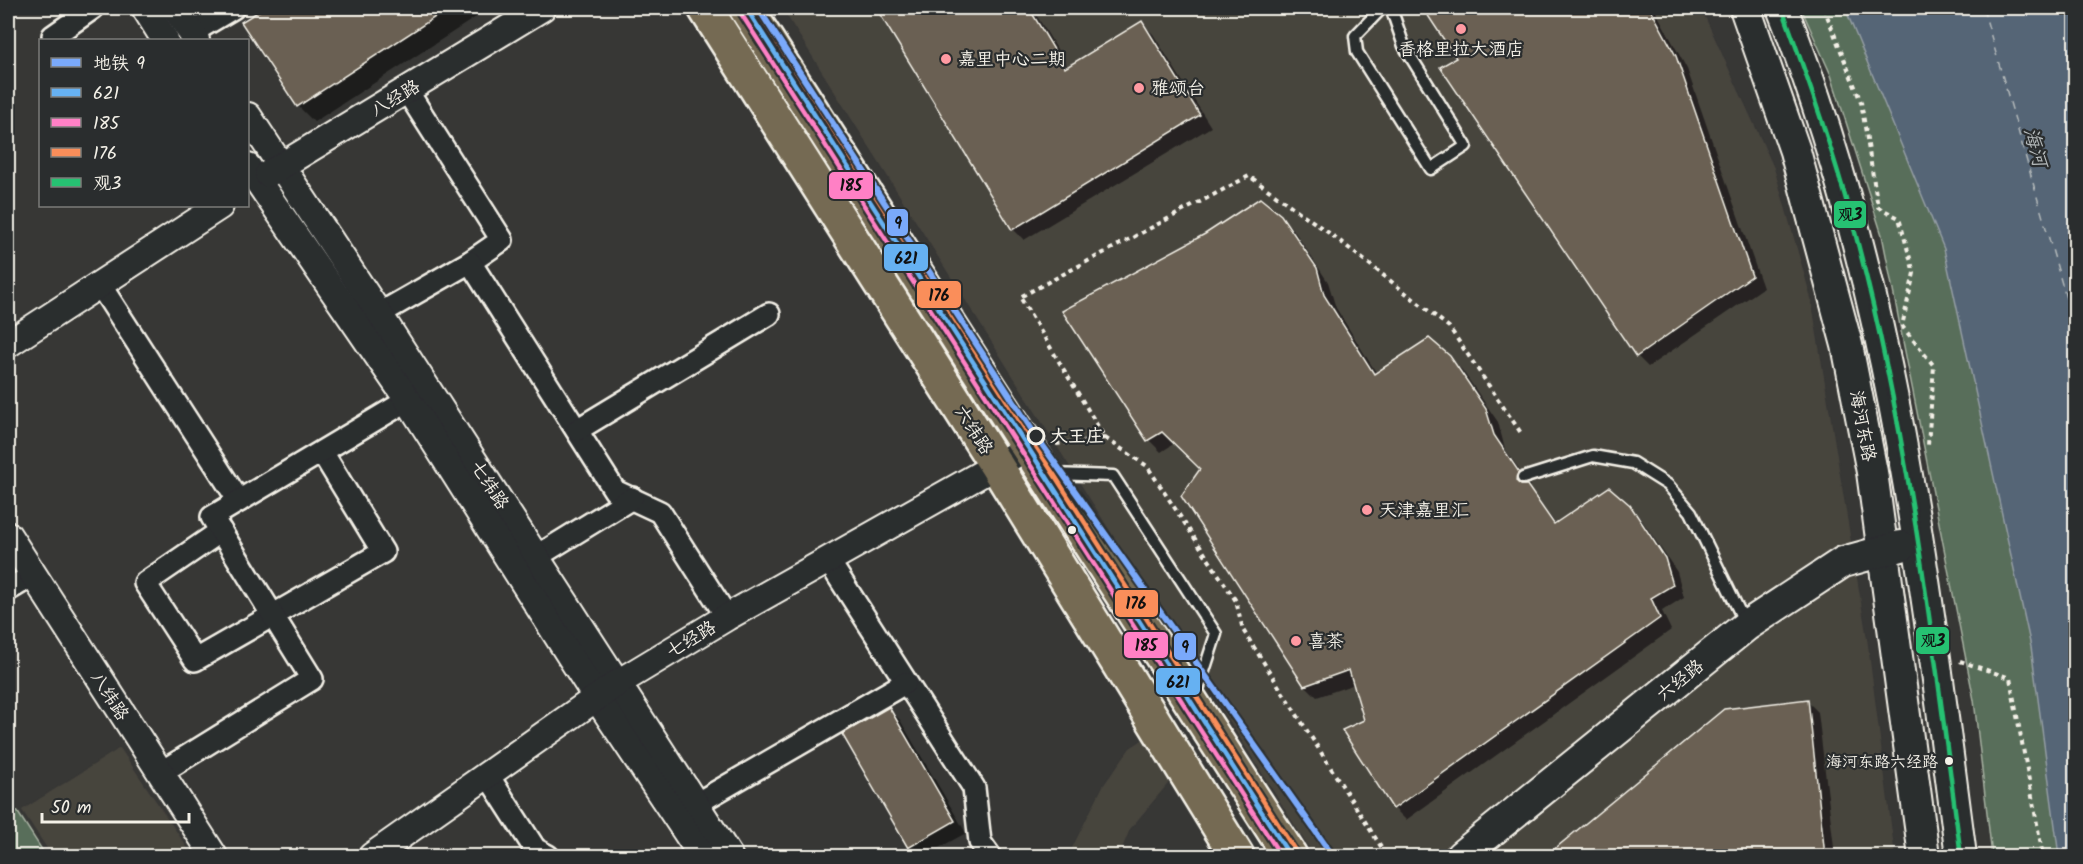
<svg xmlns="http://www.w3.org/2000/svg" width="2083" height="864" viewBox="0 0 2083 864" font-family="Kalam,'LXGW WenKai TC',sans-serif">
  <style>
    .built { fill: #47443e }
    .green { fill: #596e5a; stroke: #a6b0a1; stroke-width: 1.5 }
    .water { fill: #546576; stroke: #949da4; stroke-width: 1.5 }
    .shadow { fill: #0007 }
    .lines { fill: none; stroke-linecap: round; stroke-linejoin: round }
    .ferry { stroke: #b4b9ba; stroke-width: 1.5; stroke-dasharray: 8 6; stroke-linecap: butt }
    .building { fill: #6b6152; stroke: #f4f1e8; stroke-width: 1.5 }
    .service-casing { stroke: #f4f1e8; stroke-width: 15 }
    .minor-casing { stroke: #f4f1e8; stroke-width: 26 }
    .tertiary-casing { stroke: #f4f1e8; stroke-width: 30 }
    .secondary-casing { stroke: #f4f1e8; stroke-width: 34 }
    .primary-casing { stroke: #f4f1e8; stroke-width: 38 }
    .path { stroke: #f4f1e8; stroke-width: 4; stroke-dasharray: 4.5 4.5; stroke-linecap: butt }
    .service { stroke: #2a2d2e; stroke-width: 10 }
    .minor { stroke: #2a2d2e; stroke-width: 21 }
    .tertiary { stroke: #2a2d2e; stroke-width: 26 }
    .secondary { stroke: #2a2d2e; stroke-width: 30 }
    .primary { stroke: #756b52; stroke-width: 33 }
    .bus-1-casing { stroke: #2a2d2e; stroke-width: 9 }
    .bus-2-casing { stroke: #2a2d2e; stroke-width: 9 }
    .bus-3-casing { stroke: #2a2d2e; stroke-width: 9 }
    .bus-4-casing { stroke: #2a2d2e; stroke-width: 9 }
    .bus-1 { stroke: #66b1f2; stroke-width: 4.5 }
    .bus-2 { stroke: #ff80c5; stroke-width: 4.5 }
    .bus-3 { stroke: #fa8e5a; stroke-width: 4.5 }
    .bus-4 { stroke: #26c172; stroke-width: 4.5 }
    .metro-1-casing { stroke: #2a2d2e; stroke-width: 10 }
    .metro-1 { stroke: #7aa9fa; stroke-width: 6 }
    .poi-dot { fill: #ff9aa2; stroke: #2a2d2e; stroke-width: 2 }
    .stop-dot { fill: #2a2d2e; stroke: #f4f1e8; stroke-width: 3 }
    .bus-dot { fill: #f4f1e8; stroke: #2a2d2e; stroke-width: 2 }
    .labels { text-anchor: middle; stroke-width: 4.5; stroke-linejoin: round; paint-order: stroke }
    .bus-label { font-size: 16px; fill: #f4f1e8; stroke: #2a2d2e; text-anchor: end }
    .poi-label { font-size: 18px; fill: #f4f1e8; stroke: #2a2d2e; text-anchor: start }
    .street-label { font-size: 18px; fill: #f4f1e8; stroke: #2a2d2e }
    .stop-label { font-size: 18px; font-weight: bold; fill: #f4f1e8; stroke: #2a2d2e; text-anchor: start }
    .water-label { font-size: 20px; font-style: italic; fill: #b4b9ba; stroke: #2a2d2e }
    .line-badge { stroke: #2a2d2e; stroke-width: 2 }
    .pale-badge-label { font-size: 16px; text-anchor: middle; font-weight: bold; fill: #111 }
  </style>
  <rect width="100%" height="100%" fill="#373735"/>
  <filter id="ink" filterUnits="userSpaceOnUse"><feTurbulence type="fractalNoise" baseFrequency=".0167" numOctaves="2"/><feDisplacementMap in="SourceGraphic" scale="12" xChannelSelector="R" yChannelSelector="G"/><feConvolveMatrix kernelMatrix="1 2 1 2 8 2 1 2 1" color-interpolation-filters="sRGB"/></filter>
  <g filter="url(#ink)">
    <!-- built -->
    <g class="built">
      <path d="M 782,8 L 1701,8 L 1774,168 L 1811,298 L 1868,645 L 1895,856 L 1314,856 Z"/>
      <path d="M 1147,737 L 1171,780 L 1130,829 L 1119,856 L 1068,856 L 1103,786 L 1130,748 Z"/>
      <path d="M 120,748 L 193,856 L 52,856 L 22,810 Z"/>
    </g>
    <!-- green -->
    <g class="green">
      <path d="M 1801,8 L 2075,8 L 2075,856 L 1992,856 L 1974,700 L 1882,235 L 1831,75 Z"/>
      <path d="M 17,811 L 46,856 L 8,856 L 8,817 Z"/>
    </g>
    <!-- water -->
    <path class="water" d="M 1845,8 L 2075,8 L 2075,856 L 2059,856 L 2031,647 L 1944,249 Z"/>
    <!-- shadow -->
    <g class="shadow">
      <path d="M 267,8 L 490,8 L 314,122 L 298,106 L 243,23 Z"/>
      <path d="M 878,8 L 1032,8 L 1068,67 L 1142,23 L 1153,34 L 1211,127 L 1024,240 L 1013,229 Z"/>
      <path d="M 1425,8 L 1654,8 L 1687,69 L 1763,288 L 1648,367 L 1637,356 Z"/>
      <path d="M 1280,216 L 1293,229 L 1328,282 L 1336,308 L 1377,374 L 1449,357 L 1462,370 L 1498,422 L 1505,449 L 1530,485 L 1529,489 L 1556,524 L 1629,506 L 1641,519 L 1677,572 L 1684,597 L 1662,611 L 1671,630 L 1406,820 L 1394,808 L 1344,731 L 1366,721 L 1355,684 L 1317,697 L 1305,685 L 1201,469 L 1175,443 L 1161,452 L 1149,440 L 1064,312 Z"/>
      <path d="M 1807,701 L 1818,712 L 1835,856 L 1548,856 L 1725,710 Z"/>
      <path d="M 889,709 L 900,720 L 966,833 L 924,856 L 918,856 L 909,847 L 844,735 Z"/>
    </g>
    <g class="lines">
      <!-- ferry -->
      <path class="ferry" d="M 1983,8 L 2076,333"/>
    </g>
    <!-- building -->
    <g class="building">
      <path d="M 264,8 L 449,8 L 297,107 L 241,22 Z"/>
      <path d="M 876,8 L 1029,8 L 1065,68 L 1142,21 L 1200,115 L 1012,230 Z"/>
      <path d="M 1423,8 L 1650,8 L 1676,56 L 1752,276 L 1636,357 L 1440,67 L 1456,58 Z"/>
      <path d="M 1260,198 L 1281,215 L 1317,268 L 1324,295 L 1374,374 L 1429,338 L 1450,356 L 1486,409 L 1494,435 L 1519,472 L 1516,481 L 1521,485 L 1527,485 L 1554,524 L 1609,487 L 1630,505 L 1665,558 L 1673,585 L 1651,598 L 1660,618 L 1393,809 L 1342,730 L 1364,720 L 1349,670 L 1304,686 L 1181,496 L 1200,469 L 1162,432 L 1147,441 L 1062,311 L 1205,234 Z"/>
      <path d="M 1808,699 L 1825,856 L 1546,856 L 1724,709 Z"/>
      <path d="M 889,707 L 955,821 L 908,848 L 842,734 Z"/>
    </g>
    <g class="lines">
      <!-- service casing -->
      <g class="service-casing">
        <g id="service">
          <path d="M 1382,8 L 1355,36 L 1357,52 L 1431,169 L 1466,146 L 1404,46 L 1391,8"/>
          <path d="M 1052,474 L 1113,476 L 1216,634 L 1195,699"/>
          <path d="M 1523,478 L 1593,456 L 1633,463 L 1668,485 L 1691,512 L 1745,623"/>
        </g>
      </g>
      <!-- minor casing -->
      <g class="minor-casing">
        <g id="minor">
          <path d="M 191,33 L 233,8"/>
          <path d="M 56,40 L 53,36 L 93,8"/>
          <path d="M 407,91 L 502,240 L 470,262"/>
          <path d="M 100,285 L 239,501"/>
          <path d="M 379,314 L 470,262 L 615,491 L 660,512 L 727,617"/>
          <path d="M 577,430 L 769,314"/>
          <path d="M 221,531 L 145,583 L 195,660 L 383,552 L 322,452"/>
          <path d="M 536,557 L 632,498"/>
          <path d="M 828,560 L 974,788 L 980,842 L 990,856"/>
          <path d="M 8,590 L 33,575"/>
          <path d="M 160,773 L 312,679 L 212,517 L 408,400"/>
          <path d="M 487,774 L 535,849 L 548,856"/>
          <path d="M 694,805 L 905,683"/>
        </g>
      </g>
      <!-- tertiary casing -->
      <g class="tertiary-casing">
        <g id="tertiary">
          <path d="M 145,8 L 165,40"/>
          <path d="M 175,8 L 196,40"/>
          <path d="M 248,116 L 379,314 L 729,856"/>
          <path d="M 248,167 L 408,400 L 596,697 L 702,856"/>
          <path d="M 268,174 L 542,8"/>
          <path d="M 8,344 L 220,206"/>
          <path d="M 8,535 L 214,856"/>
          <path d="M 372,856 L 616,684 L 727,617 L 1027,448"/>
        </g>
      </g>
      <!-- secondary casing -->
      <g class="secondary-casing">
        <g id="secondary">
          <path d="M 1745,8 L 1795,151 L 1847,345 L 1872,472 L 1924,856"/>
          <path d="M 1782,8 C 1890,279 1924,569 1961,856"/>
          <path d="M 1461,856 L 1746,626 L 1843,562 L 1901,546"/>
        </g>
      </g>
      <!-- primary casing -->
      <g class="primary-casing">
        <g id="primary">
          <path d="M 705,8 L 996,465 L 1237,856"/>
          <path d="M 746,8 L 1290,856"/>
        </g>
      </g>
      <!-- path -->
      <g class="path">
        <path d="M 1824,8 L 1861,102 L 1878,207 L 1899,218 L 1914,273 L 1902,326 L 1934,366 L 1928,445"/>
        <path d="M 1105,438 L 1147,466 L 1236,601 L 1243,630 L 1387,856"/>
        <path d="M 1056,444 L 1105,438 L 1020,297 L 1249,176 L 1336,238 L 1449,327 L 1521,433"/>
        <path d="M 1960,661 L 2010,678 L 2043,856"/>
      </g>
      <!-- service -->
      <use href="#service" class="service"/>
      <!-- minor -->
      <use href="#minor" class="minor"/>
      <!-- tertiary -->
      <use href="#tertiary" class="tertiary"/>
      <!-- secondary -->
      <use href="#secondary" class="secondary"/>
      <!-- primary -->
      <use href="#primary" class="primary"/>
      <!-- bus-1 casing -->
      <g class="bus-1-casing">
        <path id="bus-1" d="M 746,8 L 1290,856"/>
      </g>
      <!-- bus-2 casing -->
      <g class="bus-2-casing">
        <path id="bus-2" d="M 740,12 L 1281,856"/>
      </g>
      <!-- bus-3 casing -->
      <g class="bus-3-casing">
        <path id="bus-3" d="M 755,8 L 1296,852"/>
      </g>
      <!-- bus-4 casing -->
      <g class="bus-4-casing">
        <path id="bus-4" d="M 1782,8 C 1807,76 1831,144 1850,214 C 1908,424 1933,641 1961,856"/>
      </g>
      <!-- bus-1 -->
      <use href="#bus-1" class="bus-1"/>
      <!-- bus-2 -->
      <use href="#bus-2" class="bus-2"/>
      <!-- bus-3 -->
      <use href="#bus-3" class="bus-3"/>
      <!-- bus-4 -->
      <use href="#bus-4" class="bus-4"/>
      <!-- metro-1 casing -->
      <g class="metro-1-casing">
        <path id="metro-1" d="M 758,8 L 1036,436 L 1333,856"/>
      </g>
      <!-- metro-1 -->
      <use href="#metro-1" class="metro-1"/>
    </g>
  </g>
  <!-- markers -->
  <g class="poi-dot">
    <circle cx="1461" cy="29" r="6"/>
    <circle cx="946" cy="59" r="6"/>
    <circle cx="1139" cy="88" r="6"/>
    <circle cx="1367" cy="510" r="6"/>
    <circle cx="1296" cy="641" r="6"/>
  </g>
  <circle class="stop-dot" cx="1036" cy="436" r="8"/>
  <g class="bus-dot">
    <circle cx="1072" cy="530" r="5"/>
    <circle cx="1949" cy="761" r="5"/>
  </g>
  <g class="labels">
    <!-- bus labels -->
    <g class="bus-label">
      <text x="1938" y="767">海河东路六经路</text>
    </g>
    <!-- poi labels -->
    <g class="poi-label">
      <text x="1461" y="55" text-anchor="middle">香格里拉大酒店</text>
      <text x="958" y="65">嘉里中心二期</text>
      <text x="1151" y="94">雅颂台</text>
      <text x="1379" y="516">天津嘉里汇</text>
      <text x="1308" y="647">喜茶</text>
    </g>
    <!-- street labels -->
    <g class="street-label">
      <text transform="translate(395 98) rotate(-31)" y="6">八经路</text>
      <text transform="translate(1863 426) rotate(79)" y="6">海河东路</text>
      <text transform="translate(974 430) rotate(57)" y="6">六纬路</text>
      <text transform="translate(490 485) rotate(57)" y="6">七纬路</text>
      <text transform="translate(691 639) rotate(-31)" y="6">七经路</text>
      <text transform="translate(1680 680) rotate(-39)" y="6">六经路</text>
      <text transform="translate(110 696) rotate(57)" y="6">八纬路</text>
    </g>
    <!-- stop labels -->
    <g class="stop-label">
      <text x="1050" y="442">大王庄</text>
    </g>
    <!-- water labels -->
    <g class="water-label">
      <text transform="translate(2036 147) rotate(74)" y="7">海河</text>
    </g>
  </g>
  <g class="line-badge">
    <rect x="828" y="171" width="46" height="29" rx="6" fill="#ff80c5"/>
    <rect x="1833" y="200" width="34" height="29" rx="6" fill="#26c172"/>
    <rect x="886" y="208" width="23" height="29" rx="6" fill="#7aa9fa"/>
    <rect x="883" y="243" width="46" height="29" rx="6" fill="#66b1f2"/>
    <rect x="916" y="280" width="46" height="29" rx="6" fill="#fa8e5a"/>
    <rect x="1114" y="589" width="45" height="29" rx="6" fill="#fa8e5a"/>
    <rect x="1915" y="626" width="35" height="29" rx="6" fill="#26c172"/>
    <rect x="1123" y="631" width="46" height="28" rx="6" fill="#ff80c5"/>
    <rect x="1173" y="632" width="24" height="29" rx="6" fill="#7aa9fa"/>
    <rect x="1155" y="667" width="46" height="29" rx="6" fill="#66b1f2"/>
  </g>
  <g class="pale-badge-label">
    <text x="851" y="191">185</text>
    <text x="1850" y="220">观3</text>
    <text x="898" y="229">9</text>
    <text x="906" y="264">621</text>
    <text x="939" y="301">176</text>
    <text x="1136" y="609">176</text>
    <text x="1933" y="646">观3</text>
    <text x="1146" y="651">185</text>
    <text x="1185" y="653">9</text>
    <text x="1178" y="688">621</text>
  </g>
  <!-- margin -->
  <rect width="2083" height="864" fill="none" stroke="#2a2d2e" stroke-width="30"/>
  <rect x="15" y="15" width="2053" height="834" fill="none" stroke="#f4f1e8" stroke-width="2" filter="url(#ink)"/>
  <!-- legend -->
  <rect x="39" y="39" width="210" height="168" fill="#2a2d2e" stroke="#7b7b78" stroke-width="1.5"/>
  <rect x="51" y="58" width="30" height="9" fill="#7aa9fa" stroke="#7b7b78" stroke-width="1.5"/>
  <text x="93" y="69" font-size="18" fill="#f4f1e8">地铁 9</text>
  <rect x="51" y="88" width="30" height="9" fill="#66b1f2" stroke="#7b7b78" stroke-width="1.5"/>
  <text x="93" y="99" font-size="18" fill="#f4f1e8">621</text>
  <rect x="51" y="118" width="30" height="9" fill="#ff80c5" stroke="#7b7b78" stroke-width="1.5"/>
  <text x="93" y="129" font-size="18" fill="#f4f1e8">185</text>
  <rect x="51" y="148" width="30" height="9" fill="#fa8e5a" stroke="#7b7b78" stroke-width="1.5"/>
  <text x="93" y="159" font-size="18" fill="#f4f1e8">176</text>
  <rect x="51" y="178" width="30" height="9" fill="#26c172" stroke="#7b7b78" stroke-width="1.5"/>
  <text x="93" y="189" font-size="18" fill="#f4f1e8">观3</text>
  <!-- scale -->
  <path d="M42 813v9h147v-9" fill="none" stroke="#f4f1e8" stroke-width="3"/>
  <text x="51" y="813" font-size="18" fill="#f4f1e8" stroke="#2a2d2e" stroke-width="4.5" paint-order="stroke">50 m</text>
</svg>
